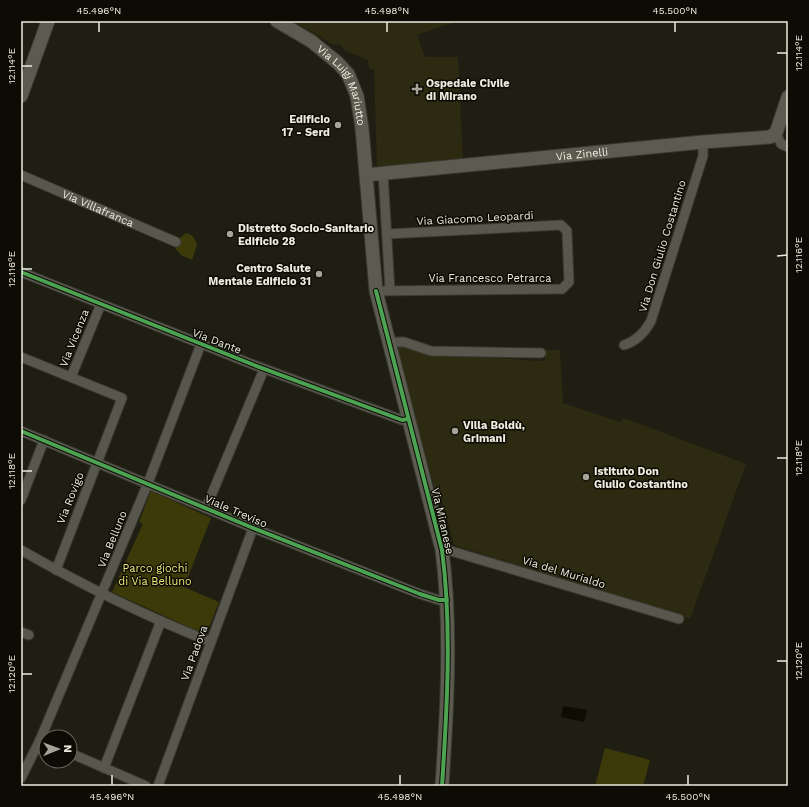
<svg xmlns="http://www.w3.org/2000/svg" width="809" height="807" viewBox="0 0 809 807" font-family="'Work Sans',sans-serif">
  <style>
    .built { fill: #2c2a10 }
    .green { fill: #3d3a09 }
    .water { fill: #0f0d02 }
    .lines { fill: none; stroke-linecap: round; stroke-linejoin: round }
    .minor-casing { stroke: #3a3931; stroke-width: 11 }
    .secondary-casing { stroke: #3a3931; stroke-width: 15 }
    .minor { stroke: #57574e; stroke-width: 9 }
    .secondary { stroke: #5c5b4f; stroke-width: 13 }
    .cycleway-casing { stroke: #0c0c04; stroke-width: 6 }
    .cycleway { stroke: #4ca352; stroke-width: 4 }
    .ticks { fill: none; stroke: #edecdf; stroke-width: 1.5 }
    .poi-dot { fill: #a5a498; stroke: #0c0c04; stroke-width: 1.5 }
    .labels { text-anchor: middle; stroke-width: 3; stroke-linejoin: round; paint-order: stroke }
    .poi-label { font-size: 11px; font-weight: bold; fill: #edecdf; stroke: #0c0c04; text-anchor: start }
    .street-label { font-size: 11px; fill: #edecdf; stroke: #0c0c04 }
    .park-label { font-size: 11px; fill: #ede677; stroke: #0c0c04 }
    .neatline { fill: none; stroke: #edecdf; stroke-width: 1.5 }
    .ticks-label { font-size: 10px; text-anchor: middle; fill: #edecdf }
  </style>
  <rect width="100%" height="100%" fill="#1f1e13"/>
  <!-- built -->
  <g class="built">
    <path d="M 293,21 L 458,21 L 417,35 L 425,57 L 458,57 L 463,159 L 377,167 L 374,69 L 369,69 L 368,60 L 346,51 L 340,45 L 332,44 Z"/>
    <path d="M 401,345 L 432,354 L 542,361 L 545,361 L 545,350 L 560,350 L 563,403 L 620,422 L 624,418 L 746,464 L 690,619 L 454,545 L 440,493 L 435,490 L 397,348 Z"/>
  </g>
  <!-- green -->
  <g class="green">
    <path d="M 186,233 L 193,236 L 197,244 L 192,260 L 181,255 L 175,248 L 179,239 Z"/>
    <path d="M 151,491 L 211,518 L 184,587 L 219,602 L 206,635 L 112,592 L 143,524 L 139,522 Z"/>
    <path d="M 605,748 L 650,760 L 643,786 L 595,786 Z"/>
  </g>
  <!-- water -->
  <path class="water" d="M 563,706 L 587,710 L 584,722 L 561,717 Z"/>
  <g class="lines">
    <!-- minor casing -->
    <g class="minor-casing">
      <g id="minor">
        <path d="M 776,133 L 781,144 L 788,147"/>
        <path d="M 383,173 L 390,290"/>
        <path id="s1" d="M 21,175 L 176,242"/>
        <path d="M 21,272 L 254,365 L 402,420 L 408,419"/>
        <path d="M 376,291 L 562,289 L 569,282 L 567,231 L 561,225 L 387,234"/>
        <path d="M 388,342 L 404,342 L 431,351 L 541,353"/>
        <path d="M 624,345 C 637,341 645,332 651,321 L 703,156 L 703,142"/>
        <path d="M 21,357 L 122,398 L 56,570"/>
        <path d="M 71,377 L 101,304"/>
        <path d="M 21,431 L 253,528 L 420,594 L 439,600 L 447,600"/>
        <path d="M 21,500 L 44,440"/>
        <path d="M 206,508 L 264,369"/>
        <path d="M 21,550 C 82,585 145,616 211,642"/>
        <path d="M 442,550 L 451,551 L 679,619"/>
        <path d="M 21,632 L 29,635"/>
        <path d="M 46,743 L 40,740 L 148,483 L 201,344"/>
        <path d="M 70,753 L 146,786"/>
        <path d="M 104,768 L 161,621"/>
        <path d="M 21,778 L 40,740"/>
        <path d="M 158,786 L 253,528"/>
      </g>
    </g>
    <!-- secondary casing -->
    <g class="secondary-casing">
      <g id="secondary">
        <path id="s2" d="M 277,21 L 311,41 L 338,63 L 348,74 L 357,96 L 362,128 L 376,291 L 442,550 C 452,626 447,710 442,786"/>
        <path d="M 21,96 L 48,21"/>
        <path id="s3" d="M 366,175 L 703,142 L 770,137 L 776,133 L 788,97"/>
      </g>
    </g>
    <!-- minor -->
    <use href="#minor" class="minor"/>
    <!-- secondary -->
    <use href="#secondary" class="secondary"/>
    <!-- cycleway casing -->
    <g class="cycleway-casing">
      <g id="cycleway">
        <path d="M 21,272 L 254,365 L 402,420 L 408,419"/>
        <path d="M 376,291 L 442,550 C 452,626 447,710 442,786"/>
        <path d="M 21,431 L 253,528 L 420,594 L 439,600 L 447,600"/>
      </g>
    </g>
    <!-- cycleway -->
    <use href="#cycleway" class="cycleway"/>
  </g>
  <!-- ticks -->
  <path class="ticks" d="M 99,22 L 99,32M 387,22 L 387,32M 675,22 L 675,32M 777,53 L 787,53M 22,66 L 32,66M 777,256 L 787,255M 22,269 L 32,269M 777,458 L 787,458M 22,471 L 32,471M 777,661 L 787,661M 22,674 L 32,674M 112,775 L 112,785M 400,775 L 400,785M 688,775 L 688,785"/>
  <!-- markers -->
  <g class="poi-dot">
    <path d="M415 83h4v4h4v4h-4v4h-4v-4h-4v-4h4z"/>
    <circle cx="338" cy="125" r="4"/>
    <circle cx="230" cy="234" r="4"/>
    <circle cx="319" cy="274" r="4"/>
    <circle cx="455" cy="431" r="4"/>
    <circle cx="586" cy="477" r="4"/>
  </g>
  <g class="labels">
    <!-- poi labels -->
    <g class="poi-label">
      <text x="426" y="87">Ospedale Civile<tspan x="426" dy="13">di Mirano</tspan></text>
      <text x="330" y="123" text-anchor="end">Edificio<tspan x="330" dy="13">17 - Serd</tspan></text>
      <text x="238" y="232">Distretto Socio-Sanitario<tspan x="238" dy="13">Edificio 28</tspan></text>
      <text x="311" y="272" text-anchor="end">Centro Salute<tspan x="311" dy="13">Mentale Edificio 31</tspan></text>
      <text x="463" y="429">Villa Boldù,<tspan x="463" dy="13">Grimani</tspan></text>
      <text x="594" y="475">Istituto Don<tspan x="594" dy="13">Giulio Costantino</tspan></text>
    </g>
    <!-- street labels -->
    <g class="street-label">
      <text dy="4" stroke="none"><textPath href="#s2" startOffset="96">Via Luigi Mariutto</textPath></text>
      <text dy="4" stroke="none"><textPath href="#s3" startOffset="217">Via Zinelli</textPath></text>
      <text dy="4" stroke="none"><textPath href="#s1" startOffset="84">Via Villafranca</textPath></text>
      <text transform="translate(475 218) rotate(-3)" y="4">Via Giacomo Leopardi</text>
      <text transform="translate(662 246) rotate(-73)" y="4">Via Don Giulio Costantino</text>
      <text x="490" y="282">Via Francesco Petrarca</text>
      <text transform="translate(74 338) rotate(-68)" y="4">Via Vicenza</text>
      <text transform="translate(217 341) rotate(21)" y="4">Via Dante</text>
      <text transform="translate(70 498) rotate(-68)" y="4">Via Rovigo</text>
      <text transform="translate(236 511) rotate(23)" y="4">Viale Treviso</text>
      <text transform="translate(443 521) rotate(77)" y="4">Via Miranese</text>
      <text transform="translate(112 539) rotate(-68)" y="4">Via Belluno</text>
      <text transform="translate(564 572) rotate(17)" y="4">Via del Murialdo</text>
      <text transform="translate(194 653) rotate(-70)" y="4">Via Padova</text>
    </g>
    <!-- park labels -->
    <g class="park-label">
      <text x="155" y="572">Parco giochi<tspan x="155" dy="13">di Via Belluno</tspan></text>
    </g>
  </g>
  <!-- border -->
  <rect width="809" height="807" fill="none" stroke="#0c0c04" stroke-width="44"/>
  <!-- north arrow -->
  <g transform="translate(58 749) rotate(89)"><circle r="19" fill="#0c0c04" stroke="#66665c"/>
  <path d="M0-3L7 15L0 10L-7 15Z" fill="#a5a498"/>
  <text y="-6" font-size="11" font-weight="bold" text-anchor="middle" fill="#edecdf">N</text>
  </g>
  <rect x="22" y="22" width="765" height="763" class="neatline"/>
  <g class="ticks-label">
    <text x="99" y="14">45.496°N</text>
    <text x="387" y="14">45.498°N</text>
    <text x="675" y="14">45.500°N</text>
    <text transform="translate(798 53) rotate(-90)" y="4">12.114°E</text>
    <text transform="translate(11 66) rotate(-90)" y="4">12.114°E</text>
    <text transform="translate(798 255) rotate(-90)" y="4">12.116°E</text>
    <text transform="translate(11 269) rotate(-90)" y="4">12.116°E</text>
    <text transform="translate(798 458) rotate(-90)" y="4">12.118°E</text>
    <text transform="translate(11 471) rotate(-90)" y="4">12.118°E</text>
    <text transform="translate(798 661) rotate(-90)" y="4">12.120°E</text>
    <text transform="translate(11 674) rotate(-90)" y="4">12.120°E</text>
    <text x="112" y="800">45.496°N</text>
    <text x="400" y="800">45.498°N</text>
    <text x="688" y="800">45.500°N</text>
  </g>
</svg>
